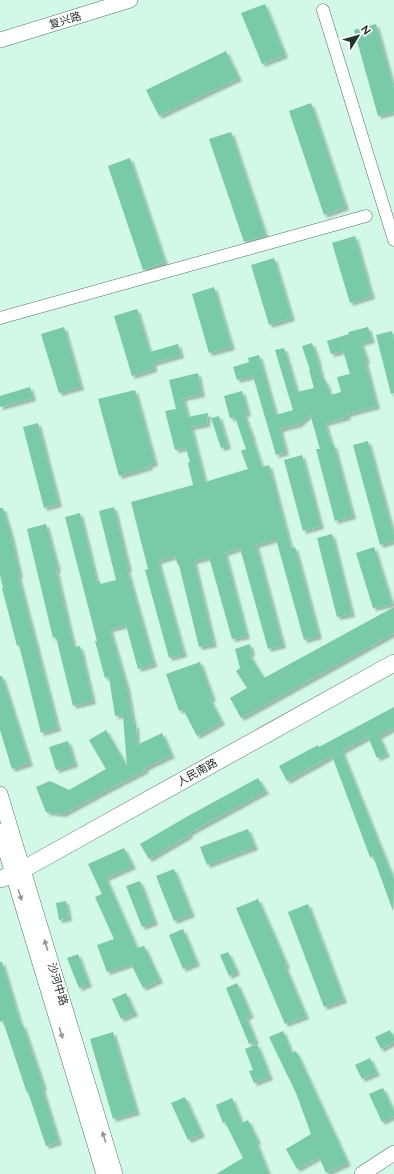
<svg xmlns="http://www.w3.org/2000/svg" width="394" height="1174" viewBox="0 0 394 1174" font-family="Raleway,'Noto Sans SC',sans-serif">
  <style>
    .building { fill: #79caa7; filter: url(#shadow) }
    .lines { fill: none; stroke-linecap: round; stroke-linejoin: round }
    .minor-casing { stroke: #517464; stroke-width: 13 }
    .tertiary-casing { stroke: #517464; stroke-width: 16 }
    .secondary-casing { stroke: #517464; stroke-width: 18 }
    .minor { stroke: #fff; stroke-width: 12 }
    .tertiary { stroke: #fff; stroke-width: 15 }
    .secondary { stroke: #fff; stroke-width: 17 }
    .oneway { fill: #919895 }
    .labels { text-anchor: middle; stroke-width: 4; stroke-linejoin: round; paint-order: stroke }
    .street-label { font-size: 11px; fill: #23322b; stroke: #fff }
  </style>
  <defs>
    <filter id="shadow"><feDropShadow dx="3" dy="3" stdDeviation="1" flood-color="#0004"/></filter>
  </defs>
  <rect width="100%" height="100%" fill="#d2f9e6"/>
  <!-- building -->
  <g class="building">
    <path d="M 265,4 L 285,55 L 262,64 L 241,13 Z"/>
    <path d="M 376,24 L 394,89 L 394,112 L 378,116 L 354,30 Z"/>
    <path d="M 226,51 L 239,78 L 159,116 L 146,90 Z"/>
    <path d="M 311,103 L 346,207 L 324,215 L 289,111 Z"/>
    <path d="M 231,132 L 266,236 L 244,242 L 209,139 Z"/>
    <path d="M 130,158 L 165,262 L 143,270 L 108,166 Z"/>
    <path d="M 355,236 L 372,296 L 350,303 L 332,243 Z"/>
    <path d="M 274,258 L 292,318 L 269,325 L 251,265 Z"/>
    <path d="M 214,287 L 232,347 L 209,353 L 192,294 Z"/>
    <path d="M 137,309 L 150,352 L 178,344 L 181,355 L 153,363 L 154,369 L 132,376 L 114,316 Z"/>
    <path d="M 64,327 L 81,387 L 59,393 L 41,334 Z"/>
    <path d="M 368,327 L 372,340 L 361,343 L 367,360 L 365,361 L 377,406 L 347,414 L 348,417 L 325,423 L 332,445 L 334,445 L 353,516 L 335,521 L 316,449 L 320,449 L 310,414 L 299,424 L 280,429 L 286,452 L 276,455 L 253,376 L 237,380 L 233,367 L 249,362 L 248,358 L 259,355 L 276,415 L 293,410 L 275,350 L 284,348 L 297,392 L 314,388 L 309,370 L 310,370 L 302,346 L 312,343 L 319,363 L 318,363 L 323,380 L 325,380 L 331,395 L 341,392 L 337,377 L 350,374 L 343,351 L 331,354 L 327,341 L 349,334 L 348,332 Z"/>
    <path d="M 392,331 L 394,340 L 394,393 L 391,394 L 376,335 Z"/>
    <path d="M 198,373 L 202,394 L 183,398 L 188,417 L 208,413 L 207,424 L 191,427 L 205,482 L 248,469 L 241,451 L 246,449 L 235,417 L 230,418 L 224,396 L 242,391 L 248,413 L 244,414 L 253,438 L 252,438 L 262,467 L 269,465 L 291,548 L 295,547 L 319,636 L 304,640 L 276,539 L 256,545 L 283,645 L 268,649 L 240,548 L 225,553 L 247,636 L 232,639 L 209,557 L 194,561 L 214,644 L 199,647 L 179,565 L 178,565 L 175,556 L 158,561 L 184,654 L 169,658 L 145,570 L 148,569 L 131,502 L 193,485 L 188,463 L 190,462 L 186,448 L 175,450 L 165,411 L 176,409 L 169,380 Z"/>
    <path d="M 30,387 L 33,398 L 0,407 L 0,396 Z"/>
    <path d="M 135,390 L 155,463 L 149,465 L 150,467 L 119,476 L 98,399 Z"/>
    <path d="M 219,416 L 228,446 L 221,448 L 211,418 Z"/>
    <path d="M 38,423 L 59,504 L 44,508 L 23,427 Z"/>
    <path d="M 368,441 L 394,536 L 394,541 L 380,545 L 353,445 Z"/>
    <path d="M 302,455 L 321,526 L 303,531 L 284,460 Z"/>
    <path d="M 114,507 L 129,569 L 127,569 L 154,664 L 138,669 L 126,625 L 110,629 L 127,687 L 134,725 L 136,725 L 137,745 L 162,733 L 172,755 L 145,768 L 146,770 L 107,790 L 63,814 L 46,812 L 36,787 L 50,781 L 69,790 L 106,769 L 89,740 L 106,730 L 127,766 L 123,715 L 115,716 L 109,677 L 105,678 L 95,641 L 97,641 L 65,517 L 80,513 L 97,582 L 100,581 L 100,584 L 116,580 L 99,511 Z"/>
    <path d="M 0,508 L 3,508 L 11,535 L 20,575 L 18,575 L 58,728 L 41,733 L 19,645 L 17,646 L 2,588 L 3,588 L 0,575 Z"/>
    <path d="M 46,524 L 58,569 L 56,570 L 74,647 L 80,646 L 93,701 L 73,706 L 56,637 L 53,638 L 27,529 Z"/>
    <path d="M 332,534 L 352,614 L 337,617 L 317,538 Z"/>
    <path d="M 374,547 L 392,604 L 373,608 L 356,553 Z"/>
    <path d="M 394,607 L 394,633 L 241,718 L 230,698 L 247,688 L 236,671 L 240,668 L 235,649 L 250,644 L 252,653 L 249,654 L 264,678 Z"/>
    <path d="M 200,662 L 213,698 L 210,699 L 222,722 L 197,736 L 183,709 L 179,711 L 166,674 Z"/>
    <path d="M 0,676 L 2,676 L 30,763 L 12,769 L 0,730 Z"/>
    <path d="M 394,707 L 394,728 L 379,736 L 387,754 L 377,758 L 368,737 L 342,751 L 394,880 L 393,911 L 373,856 L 370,857 L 332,756 L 287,781 L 279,766 L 318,745 L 319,747 Z"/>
    <path d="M 68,741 L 75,764 L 56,770 L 49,747 Z"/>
    <path d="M 258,778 L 266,791 L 189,833 L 190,835 L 149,859 L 140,844 L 188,816 Z"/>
    <path d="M 248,829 L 255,847 L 207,865 L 200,847 Z"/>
    <path d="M 124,848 L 133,866 L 106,878 L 137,948 L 144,946 L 160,980 L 143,988 L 131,964 L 107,972 L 97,945 L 114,939 L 95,897 L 102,894 L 88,864 Z"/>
    <path d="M 174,869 L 192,914 L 174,921 L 156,876 Z"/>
    <path d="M 140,881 L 155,922 L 142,927 L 126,886 Z"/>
    <path d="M 258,899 L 287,965 L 285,966 L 306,1016 L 285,1024 L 236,908 Z"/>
    <path d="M 66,901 L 69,918 L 59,920 L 56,903 Z"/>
    <path d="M 308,904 L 344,1000 L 324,1007 L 288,912 Z"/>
    <path d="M 183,929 L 197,963 L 183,969 L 169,935 Z"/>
    <path d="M 228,952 L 237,972 L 229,976 L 220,955 Z"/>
    <path d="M 78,954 L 89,984 L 79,988 L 67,958 Z"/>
    <path d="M 0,962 L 2,962 L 21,1025 L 23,1025 L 44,1087 L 42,1088 L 59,1142 L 46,1146 L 28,1092 L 27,1093 L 3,1021 L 0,1022 Z"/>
    <path d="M 237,983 L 251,1015 L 246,1017 L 256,1041 L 249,1044 L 226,988 Z"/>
    <path d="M 126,993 L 135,1013 L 121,1019 L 112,999 Z"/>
    <path d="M 390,1030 L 394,1038 L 394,1042 L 381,1049 L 375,1037 Z"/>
    <path d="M 283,1031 L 292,1053 L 296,1051 L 348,1163 L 326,1173 L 319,1157 L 297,1169 L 286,1149 L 311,1134 L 296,1093 L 269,1037 Z"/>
    <path d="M 113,1032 L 137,1112 L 113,1119 L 90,1039 Z"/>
    <path d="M 257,1044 L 270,1077 L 254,1083 L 249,1071 L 253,1070 L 245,1049 Z"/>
    <path d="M 370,1058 L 377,1073 L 362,1079 L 355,1065 Z"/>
    <path d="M 383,1088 L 394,1112 L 394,1116 L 382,1122 L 369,1094 Z"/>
    <path d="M 185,1097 L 202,1134 L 188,1140 L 171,1103 Z"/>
    <path d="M 232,1098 L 242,1123 L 248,1120 L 258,1141 L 256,1142 L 269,1174 L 216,1174 L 243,1158 L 225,1122 L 223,1123 L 216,1105 Z"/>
  </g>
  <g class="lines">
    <!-- minor casing -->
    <g class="minor-casing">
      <g id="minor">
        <path d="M 323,10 L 394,240"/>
        <path d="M 0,318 L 366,216"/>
      </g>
    </g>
    <!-- tertiary casing -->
    <g class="tertiary-casing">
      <g id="tertiary">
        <path d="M 0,40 L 130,0"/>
        <path d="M 0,794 L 115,1174"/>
        <path d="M 0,831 L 104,1174"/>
        <path d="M 362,1174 L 394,1153"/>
      </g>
    </g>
    <!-- secondary casing -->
    <g class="secondary-casing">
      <path id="secondary" d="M 0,879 L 13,875 L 394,663"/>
    </g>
    <!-- minor -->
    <use href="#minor" class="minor"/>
    <!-- tertiary -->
    <use href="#tertiary" class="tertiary"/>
    <!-- secondary -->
    <use href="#secondary" class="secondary"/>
  </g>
  <!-- one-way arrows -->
  <defs><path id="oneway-solid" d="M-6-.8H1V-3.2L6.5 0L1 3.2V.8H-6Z"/></defs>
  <g class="oneway">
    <use href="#oneway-solid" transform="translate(20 895) rotate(73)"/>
    <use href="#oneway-solid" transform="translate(46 945) rotate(-107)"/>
    <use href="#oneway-solid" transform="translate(61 1033) rotate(73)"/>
    <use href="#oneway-solid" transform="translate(104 1137) rotate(-107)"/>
  </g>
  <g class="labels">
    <!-- street labels -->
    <g class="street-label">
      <text transform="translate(65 20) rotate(-17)" y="4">复兴路</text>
      <text transform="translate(197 772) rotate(-29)" y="4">人民南路</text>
      <text transform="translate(58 984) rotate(73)" y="4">沙河中路</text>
    </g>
  </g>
  <!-- north arrow -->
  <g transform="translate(358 36) rotate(53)" stroke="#ffffff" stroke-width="3" paint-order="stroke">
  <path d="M0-3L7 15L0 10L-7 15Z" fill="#23322b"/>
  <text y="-6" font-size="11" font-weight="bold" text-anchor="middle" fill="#23322b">N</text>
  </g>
</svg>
